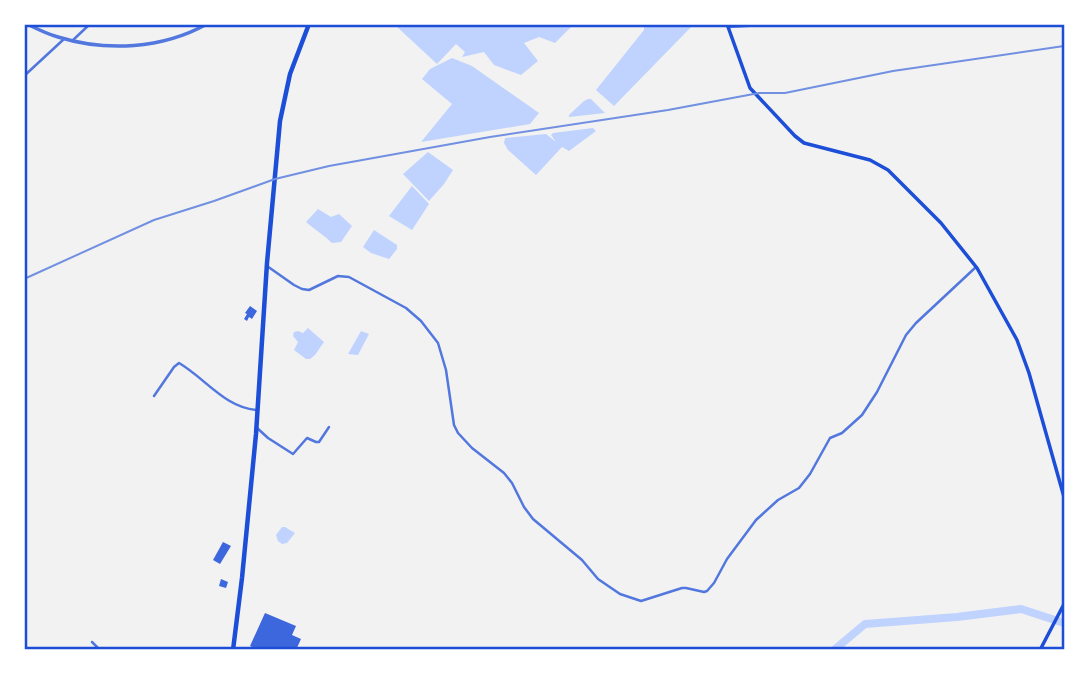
<svg xmlns="http://www.w3.org/2000/svg" width="1089" height="674" viewBox="0 0 1089 674" font-family="'Crimson Pro',serif">
  <style>
    .water { fill: #bfd3fe }
    .lines { fill: none; stroke-linecap: round; stroke-linejoin: round }
    .river { stroke: #bfd3fe; stroke-width: 8 }
    .building { fill: #3d67dc }
    .minor { stroke: #5277de; stroke-width: 2.5 }
    .tertiary { stroke: #5277de; stroke-width: 3.5 }
    .secondary { stroke: #1d4ed8; stroke-width: 3.5 }
    .trunk { stroke: #1d4ed8; stroke-width: 4.5 }
    .rail { stroke: #7290e2; stroke-width: 2 }
    .neatline { fill: none; stroke: #1d4ed8; stroke-width: 2.5 }
  </style>
  <rect width="100%" height="100%" fill="#f2f2f2"/>
  <!-- water -->
  <g class="water">
    <path d="M 397,25 L 397,24 L 573,25 L 555,43 L 539,37 L 524,43 L 538,61 L 521,75 L 494,65 L 484,52 L 462,57 L 465,52 L 456,44 L 437,64 L 396,26 Z"/>
    <path d="M 644,25 L 693,25 L 614,106 L 596,90 L 644,30 Z"/>
    <path d="M 452,58 L 472,66 L 539,113 L 530,124 L 421,142 L 452,104 L 422,79 L 430,69 Z"/>
    <path d="M 588,99 L 591,99 L 605,113 L 569,117 L 569,115 L 584,101 Z"/>
    <path d="M 593,128 L 596,131 L 569,151 L 562,147 L 536,175 L 508,150 L 504,143 L 505,138 L 546,134 L 556,142 L 551,135 L 553,133 Z"/>
    <path d="M 428,152 L 453,170 L 444,184 L 429,201 L 403,174 Z"/>
    <path d="M 412,186 L 429,204 L 412,230 L 389,216 Z"/>
    <path d="M 318,209 L 331,217 L 339,214 L 352,226 L 341,242 L 332,243 C 324,235 315,230 306,222 Z"/>
    <path d="M 374,230 L 397,245 L 397,249 L 389,259 L 371,253 L 363,247 Z"/>
    <path d="M 308,328 L 324,342 L 315,355 L 310,359 L 306,359 L 294,350 L 298,342 L 293,336 L 294,332 L 298,331 L 303,333 Z"/>
    <path d="M 361,331 L 369,334 L 358,355 L 348,354 Z"/>
    <path d="M 282,527 L 285,527 L 295,533 L 287,543 L 282,544 L 278,541 L 276,535 Z"/>
  </g>
  <g class="lines">
    <!-- river -->
    <path class="river" d="M 834,650 L 865,624 L 957,617 L 1021,609 L 1064,623"/>
  </g>
  <!-- building -->
  <g class="building">
    <path d="M 250,306 L 257,311 L 252,319 L 249,317 L 247,321 L 244,319 L 247,314 L 245,313 Z"/>
    <path d="M 223,542 L 231,546 L 220,564 L 213,560 Z"/>
    <path d="M 221,579 L 228,582 L 226,588 L 219,586 Z"/>
    <path d="M 265,613 L 296,626 L 292,635 L 301,639 L 296,650 L 259,650 L 250,646 Z"/>
  </g>
  <g class="lines">
    <!-- minor -->
    <g class="minor">
      <path d="M 728,27 L 784,24"/>
      <path d="M 72,41 L 90,24"/>
      <path d="M 24,76 L 64,39"/>
      <path d="M 267,266 L 294,285 L 302,289 L 309,290 L 338,276 L 349,277 L 406,308 L 421,321 L 438,343 L 446,370 L 454,425 L 458,433 L 472,448 L 504,473 L 512,483 L 524,507 L 533,519 L 582,560 L 598,579 L 620,594 L 641,601 L 682,588 L 686,588 L 704,592 L 707,591 L 714,583 L 727,559 L 756,520 L 778,500 L 799,488 L 810,474 L 830,438 L 842,433 L 862,415 L 877,392 L 906,335 L 916,323 L 976,267"/>
      <path d="M 154,396 L 174,367 L 179,363 C 205,378 225,408 257,410"/>
      <path d="M 256,427 L 268,438 L 293,454 L 307,438 L 316,442 L 319,442 L 329,427"/>
      <path d="M 92,642 L 100,650"/>
    </g>
    <!-- tertiary -->
    <path class="tertiary" d="M 27,24 C 37,29 47,34 58,37 C 107,52 162,49 207,24"/>
    <!-- secondary -->
    <g class="secondary">
      <path d="M 727,24 L 750,88 L 795,136 L 804,143 L 870,160 L 888,170 L 941,223 L 977,268 L 1017,340 L 1029,373 L 1064,497"/>
      <path d="M 1040,650 L 1064,604"/>
    </g>
    <!-- trunk -->
    <path class="trunk" d="M 233,650 L 242,578 L 256,434 L 267,263 L 280,121 L 290,74 L 309,24"/>
    <!-- rail -->
    <path class="rail" d="M 24,279 L 154,220 L 214,201 L 275,179 L 329,166 L 490,137 L 668,110 L 759,93 L 785,93 L 893,71 L 1064,46"/>
  </g>
  <!-- border -->
  <rect width="1089" height="674" fill="none" stroke="#ffffff" stroke-width="52"/>
  <rect x="26" y="26" width="1037" height="622" class="neatline"/>
</svg>
